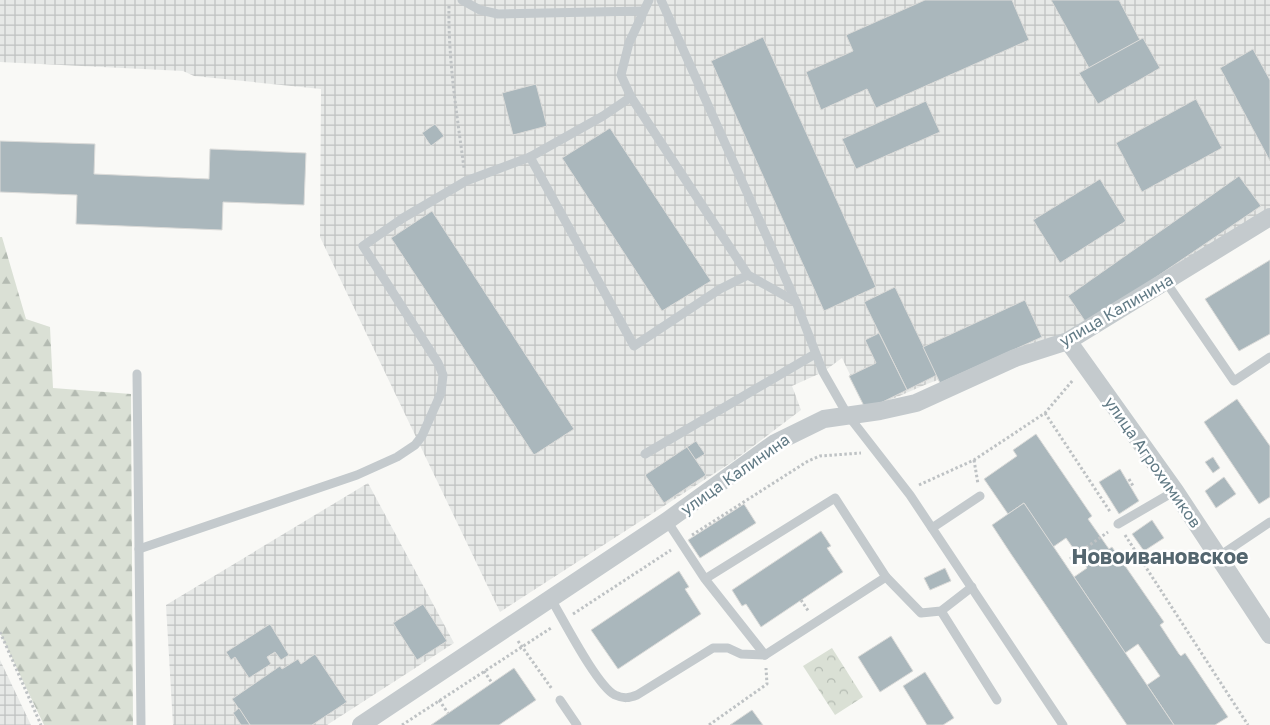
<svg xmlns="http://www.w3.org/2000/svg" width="1270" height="725" viewBox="0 0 1270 725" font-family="'Golos Text',sans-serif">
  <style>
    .industrial { fill: url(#industrial-grid) }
    .forest { fill: url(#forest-firs) }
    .park { fill: url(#park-crowns) }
    .building { fill: #aab7bc; stroke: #dbdbd9 }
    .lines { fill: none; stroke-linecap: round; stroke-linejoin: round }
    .path { stroke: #bec2c4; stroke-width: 3; stroke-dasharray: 2.5 2.5; stroke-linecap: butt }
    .service { stroke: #c4cacd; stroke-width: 9 }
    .minor { stroke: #c4cacd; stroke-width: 18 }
    .labels { text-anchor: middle; stroke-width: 5; stroke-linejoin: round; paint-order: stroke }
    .street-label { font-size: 16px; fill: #617a85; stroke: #fff }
    .district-label { font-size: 21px; font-weight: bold; fill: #54666f; stroke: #fff }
  </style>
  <defs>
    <pattern id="industrial-grid" width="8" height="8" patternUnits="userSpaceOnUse" patternTransform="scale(1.25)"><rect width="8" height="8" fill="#e7e9e7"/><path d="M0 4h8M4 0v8" fill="none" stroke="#bfc2c1"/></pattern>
    <pattern id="forest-firs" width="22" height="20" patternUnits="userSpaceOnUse" patternTransform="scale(1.25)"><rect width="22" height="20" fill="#dae0d5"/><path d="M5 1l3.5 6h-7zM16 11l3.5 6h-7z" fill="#b4bbb2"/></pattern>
    <pattern id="park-crowns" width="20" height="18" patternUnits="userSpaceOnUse" patternTransform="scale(1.25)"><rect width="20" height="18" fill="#dae0d5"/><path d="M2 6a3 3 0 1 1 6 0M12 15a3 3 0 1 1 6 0" fill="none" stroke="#b4bbb2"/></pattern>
  </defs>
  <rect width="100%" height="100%" fill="#f9f9f6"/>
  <!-- industrial -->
  <g class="industrial">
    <path d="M 0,0 L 1270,0 L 1270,209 L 1087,325 L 927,384 L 867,410 L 842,358 L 823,372 L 792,386 L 801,410 L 732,462 L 500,612 L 320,237 L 321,89 L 194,76 L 183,71 L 0,62 Z"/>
    <path d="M 368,483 L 454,643 L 327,725 L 173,725 L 166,605 Z"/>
    <path d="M 0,660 L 31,725 L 0,725 Z"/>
  </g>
  <!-- forest -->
  <path class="forest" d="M 0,237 L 2,237 L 26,319 L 50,327 L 53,388 L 131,394 L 133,725 L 44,725 L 0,633 Z"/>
  <!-- park -->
  <path class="park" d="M 832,648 L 863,697 L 835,715 L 803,666 Z"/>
  <!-- building -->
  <g class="building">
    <path d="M 925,0 L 1012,0 L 1029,40 L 876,108 L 867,89 L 821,110 L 806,72 L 853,51 L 846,35 Z"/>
    <path d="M 1051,0 L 1119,0 L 1140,40 L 1089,68 Z"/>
    <path d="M 763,37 L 876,287 L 824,311 L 711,61 Z"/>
    <path d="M 1143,38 L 1160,68 L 1098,104 L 1079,73 Z"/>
    <path d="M 1253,49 L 1270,80 L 1270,161 L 1220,68 Z"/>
    <path d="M 536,84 L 547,126 L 513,135 L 502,93 Z"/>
    <path d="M 1196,99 L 1222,148 L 1142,192 L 1116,143 Z"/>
    <path d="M 926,101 L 940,132 L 856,169 L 842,139 Z"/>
    <path d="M 435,124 L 444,136 L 431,146 L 422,133 Z"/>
    <path d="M 610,128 L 711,281 L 662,311 L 562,158 Z"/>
    <path d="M 0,141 L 95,144 L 94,174 L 209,179 L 210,149 L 306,153 L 304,205 L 223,202 L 222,230 L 76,224 L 77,195 L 0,192 Z"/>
    <path d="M 1239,176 L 1261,206 L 1087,324 L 1068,296 Z"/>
    <path d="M 1100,179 L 1126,221 L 1060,263 L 1033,220 Z"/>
    <path d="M 432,211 L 574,429 L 534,455 L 391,238 Z"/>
    <path d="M 1270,260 L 1270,334 L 1239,351 L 1205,299 Z"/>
    <path d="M 895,287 L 937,375 L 907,390 L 864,302 Z"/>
    <path d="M 1025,300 L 1042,337 L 940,383 L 923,347 Z"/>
    <path d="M 879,333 L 907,390 L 866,410 L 849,376 L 876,363 L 865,340 Z"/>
    <path d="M 1237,399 L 1270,446 L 1270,497 L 1259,504 L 1204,422 Z"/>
    <path d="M 1036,434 L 1092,516 L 1088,519 L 1109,549 L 1112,547 L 1164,622 L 1160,625 L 1179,654 L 1181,656 L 1185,653 L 1228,717 L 1215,725 L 1174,725 L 1147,685 L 1160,676 L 1138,644 L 1125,653 L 1074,577 L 1087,568 L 1066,538 L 1053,547 L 1024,503 L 1008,514 L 984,479 L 1017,456 L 1013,450 Z"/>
    <path d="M 696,441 L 705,454 L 695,460 L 687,447 Z"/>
    <path d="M 687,447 L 706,475 L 664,503 L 645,475 Z"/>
    <path d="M 1213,457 L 1220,468 L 1213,473 L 1205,462 Z"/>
    <path d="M 1120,469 L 1139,501 L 1119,514 L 1099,482 Z"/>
    <path d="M 1224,477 L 1236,494 L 1216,508 L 1205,491 Z"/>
    <path d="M 1024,503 L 1147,685 L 1174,725 L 1127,725 L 1011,554 L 992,525 Z"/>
    <path d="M 744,504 L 756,523 L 700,558 L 688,540 Z"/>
    <path d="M 1152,520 L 1164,538 L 1144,551 L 1132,534 Z"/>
    <path d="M 821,531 L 831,546 L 827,548 L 843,572 L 761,627 L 746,604 L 742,606 L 732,590 Z"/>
    <path d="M 945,568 L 951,581 L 930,590 L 924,578 Z"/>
    <path d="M 679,571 L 689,587 L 685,589 L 701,614 L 618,669 L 591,630 Z"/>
    <path d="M 423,604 L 447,641 L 417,660 L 393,623 Z"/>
    <path d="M 270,624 L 289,655 L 281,660 L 275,652 L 267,657 L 271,664 L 249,678 L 235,657 L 231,660 L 226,652 Z"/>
    <path d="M 891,636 L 913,671 L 880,692 L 858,657 Z"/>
    <path d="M 315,654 L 347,702 L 312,725 L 250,725 L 232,699 L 280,666 L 282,669 L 298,659 L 301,664 Z"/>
    <path d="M 514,668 L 536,700 L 499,725 L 431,725 Z"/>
    <path d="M 925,672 L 954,718 L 943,725 L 927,725 L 903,686 Z"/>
    <path d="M 239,708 L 250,725 L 241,725 L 233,713 Z"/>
    <path d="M 752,710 L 763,725 L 730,725 Z"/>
  </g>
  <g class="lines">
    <!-- path -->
    <g class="path">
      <path d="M 449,6 C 448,60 457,115 464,168"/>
      <path d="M 1045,413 L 1111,513"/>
      <path d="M 974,460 L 978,484"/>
      <path d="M 1129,479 L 1133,486"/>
      <path d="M 919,485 L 974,460 L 1045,413 L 1073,380"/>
      <path d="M 692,535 L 808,461 L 820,456 L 861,453"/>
      <path d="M 1125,535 L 1248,725"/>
      <path d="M 1070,559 L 1108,532"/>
      <path d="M 801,600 L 809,612"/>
      <path d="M 573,614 L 671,550"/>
      <path d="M 0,632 L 41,725"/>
      <path d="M 518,641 L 552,689"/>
      <path d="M 484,671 L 492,683"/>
      <path d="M 439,700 L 448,713"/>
      <path d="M 402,725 L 551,628"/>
      <path d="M 709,725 L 767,684 L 766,668"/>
    </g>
    <!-- service -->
    <g class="service">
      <path d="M 462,0 L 480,10 L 498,14 L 643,11"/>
      <path d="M 661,0 L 796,302 L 823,372 L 847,414 L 910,495 L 1063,725"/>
      <path d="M 631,97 L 621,75 L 629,43 L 649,0"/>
      <path d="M 748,275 L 631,97 L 603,116 L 530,157 L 634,346 L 720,289 L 748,275 L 796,302"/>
      <path d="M 1166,282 L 1234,381 L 1270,357"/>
      <path d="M 137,374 L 141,725"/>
      <path d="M 645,454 L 815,354"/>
      <path d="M 667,521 L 705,579 L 765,655 L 886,577 L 835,498 L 705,579"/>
      <path d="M 1118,524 L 1175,491"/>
      <path d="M 932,528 L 980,496"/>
      <path d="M 139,549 L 357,475 L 397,457 L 415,445 L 422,436 L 441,393 L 443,375 L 438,363 L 363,246 L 403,218 L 466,181 L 530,157"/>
      <path d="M 1218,557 L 1270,522"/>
      <path d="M 886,577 L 921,613 L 941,611 L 972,587"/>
      <path d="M 551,599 C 563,619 597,686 615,695 C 624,699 629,698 637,695 L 713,648 L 728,648 L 741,654 L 765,655"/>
      <path d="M 941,611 L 997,700"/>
      <path d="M 560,700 L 577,725"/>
    </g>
    <!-- minor -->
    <g class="minor">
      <path d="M 1068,341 L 1175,491 L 1270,635"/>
      <path d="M 361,725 L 667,521 L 775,443 L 824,419 L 880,411 L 916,403 L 1015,358 L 1068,341 L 1270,217"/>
    </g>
  </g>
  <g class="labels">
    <!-- street labels -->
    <g class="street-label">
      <text transform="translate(1116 310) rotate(-30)" y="6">улица Калинина</text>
      <text transform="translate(1153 462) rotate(55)" y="6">улица Агрохимиков</text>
      <text transform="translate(735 474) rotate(-35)" y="6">улица Калинина</text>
    </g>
    <!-- district labels -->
    <g class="district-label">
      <text x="1160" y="564">Новоивановское</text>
    </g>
  </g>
</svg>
